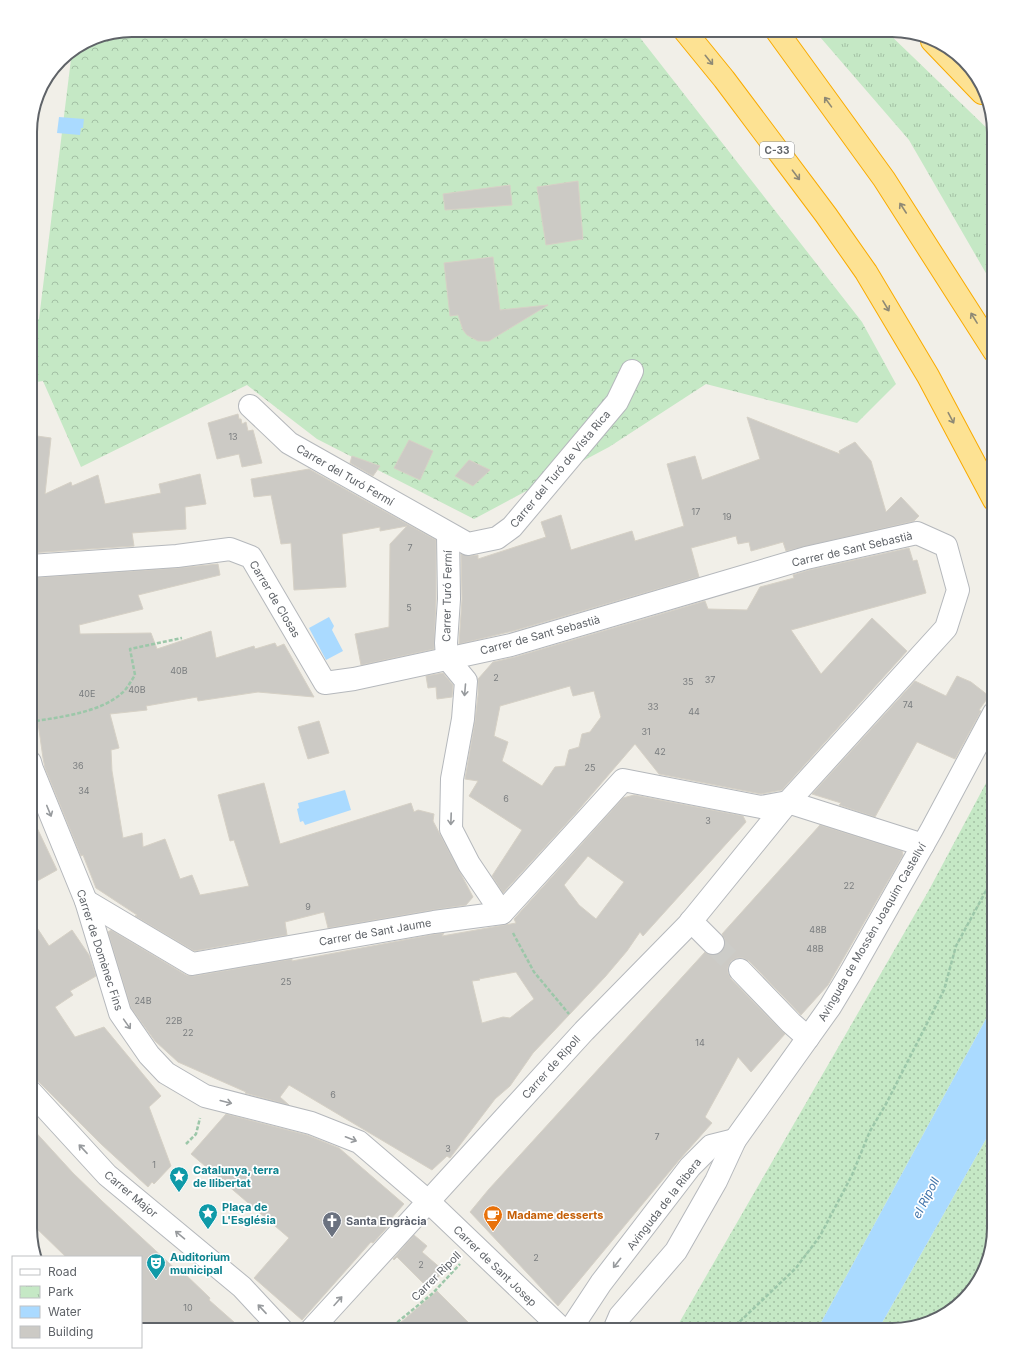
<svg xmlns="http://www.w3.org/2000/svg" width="1024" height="1360" viewBox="0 0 1024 1360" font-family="Inter,sans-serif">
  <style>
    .grass { fill: url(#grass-dots) }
    .forest { fill: url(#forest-crowns) }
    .park { fill: url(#park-tufts) }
    .water { fill: #aadaff }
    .building { fill: #cccac5; stroke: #d6d1c6; fill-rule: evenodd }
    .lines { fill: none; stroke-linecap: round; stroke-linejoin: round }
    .street-tunnel { stroke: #ccccc8; stroke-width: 22; stroke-dasharray: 22 11; stroke-linecap: butt }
    .street-casing { stroke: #b5b8bc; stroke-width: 24 }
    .highway-casing { stroke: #f9ab00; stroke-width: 24 }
    .path { stroke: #9cc7a9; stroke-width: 2.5; stroke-dasharray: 4 2; stroke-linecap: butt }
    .street { stroke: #fff; stroke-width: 22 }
    .highway { stroke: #fde293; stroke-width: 22 }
    .oneway { stroke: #8e8975 }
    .oneway2 { stroke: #979a9d }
    .labels { text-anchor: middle; stroke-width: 3.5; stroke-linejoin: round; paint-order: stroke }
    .number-label { font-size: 9px; fill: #7a7d7f }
    .shield { fill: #fff; stroke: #8f9295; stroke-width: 1 }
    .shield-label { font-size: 10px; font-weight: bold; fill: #5f6368 }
    .street-label { font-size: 11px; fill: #5f6368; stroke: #fff }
    .culture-label { font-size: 11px; font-weight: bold; fill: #0d838f; stroke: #fff; text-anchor: start }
    .food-label { font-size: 11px; font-weight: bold; fill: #c56008; stroke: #fff; text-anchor: start }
    .worship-label { font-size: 11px; font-weight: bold; fill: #5b616d; stroke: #fff; text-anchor: start }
    .water-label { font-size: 12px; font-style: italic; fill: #4174aa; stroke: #fff }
    .rim { fill: none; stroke: #5f6368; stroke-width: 2 }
  </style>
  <defs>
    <pattern id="grass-dots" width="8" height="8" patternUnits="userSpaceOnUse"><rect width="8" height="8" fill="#c5e8c5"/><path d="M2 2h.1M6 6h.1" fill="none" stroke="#a3c0a4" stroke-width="1.8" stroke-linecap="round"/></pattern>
    <pattern id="forest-crowns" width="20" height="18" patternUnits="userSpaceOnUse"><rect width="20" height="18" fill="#c5e8c5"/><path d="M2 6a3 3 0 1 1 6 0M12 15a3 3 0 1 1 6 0" fill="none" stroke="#a3c0a4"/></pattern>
    <pattern id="park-tufts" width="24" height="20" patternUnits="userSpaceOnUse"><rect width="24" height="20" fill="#c5e8c5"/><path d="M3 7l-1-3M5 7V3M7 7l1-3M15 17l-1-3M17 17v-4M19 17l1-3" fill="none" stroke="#a3c0a4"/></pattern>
  </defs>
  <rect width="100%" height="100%" fill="#f1efe8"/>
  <!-- grass -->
  <g class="grass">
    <path d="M 994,768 L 994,1004 L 817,1330 L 675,1330 L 929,890 Z"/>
    <path d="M 994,1125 L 994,1228 L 980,1279 L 948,1313 L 892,1330 L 878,1330 Z"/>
  </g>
  <!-- forest -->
  <path class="forest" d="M 132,30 L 634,30 L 862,322 L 896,384 L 857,423 L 706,384 L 609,447 L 474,519 L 317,439 L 247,385 L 81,467 L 43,381 L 30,383 L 30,323 L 39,319 L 72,51 L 93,38 Z"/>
  <!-- park -->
  <path class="park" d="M 814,30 L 885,30 L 994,135 L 994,287 L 909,140 Z"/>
  <!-- water -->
  <g class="water">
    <path d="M 59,117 L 84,119 L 83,128 L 81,128 L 80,135 L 57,133 Z"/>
    <path d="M 329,617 L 334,626 L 332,630 L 343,651 L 326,660 L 309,628 Z"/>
    <path d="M 345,790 L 351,810 L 305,825 L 303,821 L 300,822 L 297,809 L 299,808 L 298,803 Z"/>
    <path d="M 994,1004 L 994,1125 L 878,1330 L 817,1330 Z"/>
  </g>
  <!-- building -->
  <g class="building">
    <path d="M 578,181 L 583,239 L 546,245 L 537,187 Z"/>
    <path d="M 510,185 L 512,205 L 445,210 L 443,194 Z"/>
    <path d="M 493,257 L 500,310 L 548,305 L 489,341 L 478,341 L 467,335 L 463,330 L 458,315 L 450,316 L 444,263 Z"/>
    <path d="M 238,414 L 239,419 L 241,419 L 242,424 L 246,422 L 248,431 L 253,430 L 262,463 L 242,467 L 239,454 L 217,459 L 208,423 Z"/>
    <path d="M 747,417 L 840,454 L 839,451 L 855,442 L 871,461 L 886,512 L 901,497 L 919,516 L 914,521 L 786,551 L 783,542 L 751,551 L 749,542 L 738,544 L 736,536 L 691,548 L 699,577 L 513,631 L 459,644 L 462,599 L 461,554 L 470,556 L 478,555 L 478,559 L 546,537 L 541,522 L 561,515 L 571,550 L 632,531 L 635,541 L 684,526 L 667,464 L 695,456 L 702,480 L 760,459 Z"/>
    <path d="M 30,435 L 51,438 L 45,494 L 71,482 L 72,486 L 98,475 L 105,504 L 161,493 L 159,484 L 200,474 L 206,504 L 185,507 L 186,529 L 132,533 L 134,546 L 30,553 Z"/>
    <path d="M 409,440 L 433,451 L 420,480 L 394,468 Z"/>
    <path d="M 352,456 L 380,466 L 373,476 L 350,463 Z"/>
    <path d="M 469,460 L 490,470 L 473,486 L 455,476 Z"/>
    <path d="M 309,469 L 436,540 L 436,599 L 434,649 L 361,665 L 355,634 L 389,627 L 390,544 L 407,526 L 380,531 L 380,527 L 342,534 L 346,587 L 294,590 L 291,543 L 281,544 L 271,495 L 254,497 L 251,479 Z"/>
    <path d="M 909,548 L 913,561 L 917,560 L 926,593 L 791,630 L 821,674 L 872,618 L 907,651 L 782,790 L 761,794 L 659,774 L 635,744 L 575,814 L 503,893 L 492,876 L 522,830 L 469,796 L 478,781 L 465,779 L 475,721 L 478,695 L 478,679 L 493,662 L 515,657 L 705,601 L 708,609 L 747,610 L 760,587 L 794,578 L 793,575 L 809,570 ZM 570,686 L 573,696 L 594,691 L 601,717 L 590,732 L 582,734 L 579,747 L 569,750 L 565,766 L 555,767 L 542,786 L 502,761 L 508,742 L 494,736 L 500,706 Z"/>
    <path d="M 218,564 L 220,575 L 138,595 L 143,609 L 79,625 L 80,634 L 151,633 L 157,649 L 211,631 L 216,658 L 254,646 L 255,649 L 275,643 L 277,647 L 284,644 L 314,697 L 258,692 L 198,701 L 197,697 L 146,706 L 147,710 L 110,714 L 119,748 L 111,750 L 112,771 L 123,838 L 142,833 L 143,847 L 165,839 L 180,879 L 192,875 L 200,895 L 249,886 L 234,840 L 230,841 L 218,795 L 264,783 L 280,844 L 411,803 L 414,812 L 418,810 L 434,814 L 433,821 L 473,897 L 466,905 L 432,910 L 328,928 L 324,912 L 285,922 L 287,935 L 194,951 L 135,916 L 137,915 L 96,888 L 83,855 L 81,856 L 45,768 L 43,758 L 38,723 L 38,664 L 30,632 L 30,578 L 178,568 Z"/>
    <path d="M 443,673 L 453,685 L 452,697 L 437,699 L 436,687 L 428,688 L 426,676 Z"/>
    <path d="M 957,676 L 971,682 L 989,696 L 979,710 L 981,711 L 955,759 L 917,742 L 875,817 L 839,805 L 841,803 L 812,794 L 915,681 L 946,696 Z"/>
    <path d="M 319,721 L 329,753 L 308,759 L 298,727 Z"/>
    <path d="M 634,795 L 743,816 L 746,822 L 643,936 L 640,932 L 627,951 L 605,977 L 533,1053 L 510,1086 L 495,1099 L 450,1158 L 447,1156 L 432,1170 L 289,1085 L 280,1097 L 289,1105 L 245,1093 L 246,1092 L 178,1062 L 155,1041 L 131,1008 L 108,932 L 111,930 L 186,975 L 194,976 L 292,959 L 292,961 L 436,934 L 444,933 L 442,936 L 516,923 L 514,919 L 623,798 ZM 588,856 L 624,882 L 596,919 L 579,905 L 564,885 ZM 516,972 L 534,999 L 510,1018 L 503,1017 L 482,1023 L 472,981 L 480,980 L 479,979 Z"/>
    <path d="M 30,813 L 57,870 L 30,885 Z"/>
    <path d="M 820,825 L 902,851 L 903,855 L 828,985 L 801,1015 L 749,961 L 743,958 L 737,958 L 731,961 L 728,967 L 728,973 L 731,979 L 785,1034 L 751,1072 L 738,1057 L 705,1117 L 712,1123 L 680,1159 L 558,1306 L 470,1212 L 489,1189 L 705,952 L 710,955 L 716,955 L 722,952 L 725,946 L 725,940 L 722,934 Z"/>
    <path d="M 30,917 L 49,946 L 72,930 L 89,955 L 96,976 L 70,991 L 73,995 L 55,1007 L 75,1037 L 104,1027 L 161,1096 L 149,1107 L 171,1166 L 154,1184 L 152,1182 L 148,1187 L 101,1144 L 39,1082 L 30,1069 Z"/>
    <path d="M 226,1114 L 307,1135 L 339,1148 L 404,1204 L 389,1221 L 392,1222 L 373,1243 L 371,1242 L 302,1320 L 254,1278 L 289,1238 L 191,1154 Z"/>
    <path d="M 30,1126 L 73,1173 L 102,1201 L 182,1275 L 184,1273 L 210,1298 L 209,1300 L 243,1330 L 141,1330 L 141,1257 L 66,1257 L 30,1222 Z"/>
    <path d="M 414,1235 L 427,1246 L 422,1252 L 444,1271 L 428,1288 L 397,1257 L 394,1260 L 393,1259 Z"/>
    <path d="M 437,1291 L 476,1330 L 392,1330 Z"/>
  </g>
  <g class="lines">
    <!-- street-tunnel -->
    <path class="street-tunnel" d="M 713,943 L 740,970"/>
    <!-- street casing -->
    <g class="street-casing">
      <g id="street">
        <path d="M 250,406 L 289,443 L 468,544 L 497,538 L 512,527 L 617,402 L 632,371"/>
        <path d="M 30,566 L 177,556 L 230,549 L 251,557 L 325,683 L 354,679 L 511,645 L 806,558 L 917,533 L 946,546 L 958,590 L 946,628 L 788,802 L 688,925 L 584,1031 L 311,1330"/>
        <path d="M 447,658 L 466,681 L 463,719 L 452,779 L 451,829 L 469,864 L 502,913"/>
        <path d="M 447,658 L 446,643 L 449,599 L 448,534"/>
        <path d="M 30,762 L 32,769 L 86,901 L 120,1013 L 149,1055 L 166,1073 L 205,1096 L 311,1123 L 359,1142 L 429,1202 L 563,1330"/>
        <path d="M 86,901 L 192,964 L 434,922 L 502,913 L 623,780 L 761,807 L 788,802 L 923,845"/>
        <path d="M 691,921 L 713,943"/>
        <path d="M 740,970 L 791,1023 L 808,1038"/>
        <path d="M 30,1091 L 107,1175 L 242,1287 L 282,1330"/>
        <path d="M 570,1330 L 601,1283 L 690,1167 L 711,1146 L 735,1140"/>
        <path d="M 614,1330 L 620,1316 L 676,1251 L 716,1181 L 735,1140 L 830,1007 L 851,972 L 932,829 L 994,713"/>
      </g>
    </g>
    <!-- highway casing -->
    <g class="highway-casing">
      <g id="highway">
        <path d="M 684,30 L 724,79 L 826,215 L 866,272 L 928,376 L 994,500"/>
        <path d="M 776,30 L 884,179 L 994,351"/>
        <path d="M 932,41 L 982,93"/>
      </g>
    </g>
    <!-- path -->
    <g class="path">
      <path d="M 30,722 C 59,717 100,713 122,693 C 127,689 131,681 135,675 L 130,649 L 182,638"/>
      <path d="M 513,933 L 534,972 L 569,1014"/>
      <path d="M 186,1144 L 196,1134 L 200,1118"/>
      <path d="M 388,1330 L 433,1293 L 460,1264"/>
      <path d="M 731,1330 L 796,1268 L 820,1236 L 852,1175 L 870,1131 L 886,1104 L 944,990 L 956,946 L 994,876"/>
    </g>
    <!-- street -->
    <use href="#street" class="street"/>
    <!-- highway -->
    <use href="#highway" class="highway"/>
  </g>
  <!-- one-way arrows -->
  <defs><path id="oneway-shaft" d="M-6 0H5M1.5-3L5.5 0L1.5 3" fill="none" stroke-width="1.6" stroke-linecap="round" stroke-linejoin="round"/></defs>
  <g class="oneway">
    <use href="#oneway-shaft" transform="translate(709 60) rotate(51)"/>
    <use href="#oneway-shaft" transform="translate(828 102) rotate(-126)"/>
    <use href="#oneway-shaft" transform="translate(796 175) rotate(53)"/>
    <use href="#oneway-shaft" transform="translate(903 208) rotate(-123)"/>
    <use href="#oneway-shaft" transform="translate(886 306) rotate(59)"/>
    <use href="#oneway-shaft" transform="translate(974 318) rotate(-122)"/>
    <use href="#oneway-shaft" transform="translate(951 418) rotate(62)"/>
  </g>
  <g class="oneway2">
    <use href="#oneway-shaft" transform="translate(465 690) rotate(95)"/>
    <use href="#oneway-shaft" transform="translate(49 811) rotate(68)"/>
    <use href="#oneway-shaft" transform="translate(451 819) rotate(92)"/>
    <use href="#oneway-shaft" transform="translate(127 1024) rotate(55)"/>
    <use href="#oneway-shaft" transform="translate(226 1102) rotate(14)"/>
    <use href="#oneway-shaft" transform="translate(351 1139) rotate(21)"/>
    <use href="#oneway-shaft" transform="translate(83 1149) rotate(-133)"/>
    <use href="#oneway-shaft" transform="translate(180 1235) rotate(-140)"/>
    <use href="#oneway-shaft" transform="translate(617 1263) rotate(128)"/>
    <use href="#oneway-shaft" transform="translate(338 1301) rotate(-48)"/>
    <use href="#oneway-shaft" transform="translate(262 1309) rotate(-133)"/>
  </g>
  <!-- icons -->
  <defs>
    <g id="sight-pin" transform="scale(1)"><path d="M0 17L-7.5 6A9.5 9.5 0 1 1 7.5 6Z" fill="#0f9aa8" stroke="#fff"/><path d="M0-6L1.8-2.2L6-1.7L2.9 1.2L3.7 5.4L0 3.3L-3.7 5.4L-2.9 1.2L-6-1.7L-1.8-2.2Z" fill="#fff"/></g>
    <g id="cafe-pin" transform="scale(1)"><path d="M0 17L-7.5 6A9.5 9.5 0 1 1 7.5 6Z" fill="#e8710a" stroke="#fff"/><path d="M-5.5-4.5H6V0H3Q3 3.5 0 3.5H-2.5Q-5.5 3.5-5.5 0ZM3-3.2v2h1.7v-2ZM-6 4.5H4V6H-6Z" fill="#fff"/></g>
    <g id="church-pin" transform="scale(1)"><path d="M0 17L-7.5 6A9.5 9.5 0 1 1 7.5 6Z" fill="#6b7280" stroke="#fff"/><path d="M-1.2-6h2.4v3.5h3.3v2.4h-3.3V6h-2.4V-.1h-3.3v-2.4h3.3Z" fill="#fff"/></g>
    <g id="theatre-pin" transform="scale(1)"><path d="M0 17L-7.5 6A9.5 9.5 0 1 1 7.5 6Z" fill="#0f9aa8" stroke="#fff"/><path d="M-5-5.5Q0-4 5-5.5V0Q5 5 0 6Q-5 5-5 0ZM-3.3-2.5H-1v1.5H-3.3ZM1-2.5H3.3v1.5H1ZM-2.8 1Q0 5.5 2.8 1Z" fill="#fff"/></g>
  </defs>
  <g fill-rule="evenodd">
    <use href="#sight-pin" x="179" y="1176"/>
    <use href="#sight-pin" x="208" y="1213"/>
    <use href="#cafe-pin" x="493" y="1215"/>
    <use href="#church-pin" x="332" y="1221"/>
    <use href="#theatre-pin" x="156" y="1263"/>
  </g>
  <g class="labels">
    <!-- number labels -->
    <g class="number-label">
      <text x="233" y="440">13</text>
      <text x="696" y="515">17</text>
      <text x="727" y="520">19</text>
      <text x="410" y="551">7</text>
      <text x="409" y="611">5</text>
      <text x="179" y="674">40B</text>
      <text x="496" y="681">2</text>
      <text x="710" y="683">37</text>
      <text x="688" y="685">35</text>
      <text x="137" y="693">40B</text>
      <text x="87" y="697">40E</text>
      <text x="908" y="708">74</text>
      <text x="653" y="710">33</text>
      <text x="694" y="715">44</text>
      <text x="646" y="735">31</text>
      <text x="660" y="755">42</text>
      <text x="78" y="769">36</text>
      <text x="590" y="771">25</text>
      <text x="84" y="794">34</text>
      <text x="506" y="802">6</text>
      <text x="708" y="824">3</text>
      <text x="849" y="889">22</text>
      <text x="308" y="910">9</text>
      <text x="818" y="933">48B</text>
      <text x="815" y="952">48B</text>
      <text x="286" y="985">25</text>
      <text x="143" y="1004">24B</text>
      <text x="174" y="1024">22B</text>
      <text x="188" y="1036">22</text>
      <text x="700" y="1046">14</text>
      <text x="333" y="1098">6</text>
      <text x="657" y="1140">7</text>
      <text x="448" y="1152">3</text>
      <text x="154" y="1168">1</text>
      <text x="536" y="1261">2</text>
      <text x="421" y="1268">2</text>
      <text x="188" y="1311">10</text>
    </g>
    <!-- shield labels -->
    <rect class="shield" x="760" y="142" width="34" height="16" rx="3"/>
    <g class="shield-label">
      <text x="777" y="154">C-33</text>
    </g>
    <!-- street labels -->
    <g class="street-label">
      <text transform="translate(560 469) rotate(-50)" y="4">Carrer del Turó de Vista Rica</text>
      <text transform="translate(345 475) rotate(30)" y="4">Carrer del Turó Fermí</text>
      <text transform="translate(852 549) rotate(-13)" y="4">Carrer de Sant Sebastià</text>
      <text transform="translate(447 596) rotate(-89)" y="4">Carrer Turó Fermí</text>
      <text transform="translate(275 599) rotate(59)" y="4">Carrer de Closas</text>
      <text transform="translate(540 635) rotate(-15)" y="4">Carrer de Sant Sebastià</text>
      <text transform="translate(375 932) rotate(-10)" y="4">Carrer de Sant Jaume</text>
      <text transform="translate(872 932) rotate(-60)" y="4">Avinguda de Mossèn Joaquim Castellví</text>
      <text transform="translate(100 950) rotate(72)" y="4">Carrer de Domènec Fins</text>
      <text transform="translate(551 1067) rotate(-48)" y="4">Carrer de Ripoll</text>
      <text transform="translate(131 1194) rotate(40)" y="4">Carrer Major</text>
      <text transform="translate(664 1204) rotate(-52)" y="4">Avinguda de la Ribera</text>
      <text transform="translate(495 1266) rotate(44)" y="4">Carrer de Sant Josep</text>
      <text transform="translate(436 1276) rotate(-45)" y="4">Carrer Ripoll</text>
    </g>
    <!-- culture labels -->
    <g class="culture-label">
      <text x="193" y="1174">Catalunya, terra<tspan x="193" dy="13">de llibertat</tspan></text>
      <text x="222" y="1211">Plaça de<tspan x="222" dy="13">L'Església</tspan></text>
      <text x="170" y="1261">Auditorium<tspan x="170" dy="13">municipal</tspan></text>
    </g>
    <!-- food labels -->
    <g class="food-label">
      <text x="507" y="1219">Madame desserts</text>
    </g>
    <!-- worship labels -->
    <g class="worship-label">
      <text x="346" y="1225">Santa Engràcia</text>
    </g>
    <!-- water labels -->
    <g class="water-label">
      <text transform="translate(926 1198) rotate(-63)" y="4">el Ripoll</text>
    </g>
  </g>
  <!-- crop -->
  <path d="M0 0H1024V1360H0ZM132 37H892A95 95 0 0 1 987 132V1228A95 95 0 0 1 892 1323H132A95 95 0 0 1 37 1228V132A95 95 0 0 1 132 37Z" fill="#fff" fill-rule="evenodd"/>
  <path class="rim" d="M132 37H892A95 95 0 0 1 987 132V1228A95 95 0 0 1 892 1323H132A95 95 0 0 1 37 1228V132A95 95 0 0 1 132 37Z"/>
  <!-- legend -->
  <rect x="12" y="1256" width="130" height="92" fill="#ffffff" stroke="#bfc1c3"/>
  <rect x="20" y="1269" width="20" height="6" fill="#ffffff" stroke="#bfc1c3"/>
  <text x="48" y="1276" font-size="12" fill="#5f6368">Road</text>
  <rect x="20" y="1286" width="20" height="12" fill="url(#park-tufts)" stroke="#bfc1c3"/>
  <text x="48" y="1296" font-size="12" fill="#5f6368">Park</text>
  <rect x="20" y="1306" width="20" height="12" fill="#aadaff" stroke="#bfc1c3"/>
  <text x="48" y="1316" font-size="12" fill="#5f6368">Water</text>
  <rect x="20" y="1326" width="20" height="12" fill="#cccac5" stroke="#bfc1c3"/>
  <text x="48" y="1336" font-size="12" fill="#5f6368">Building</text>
</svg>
